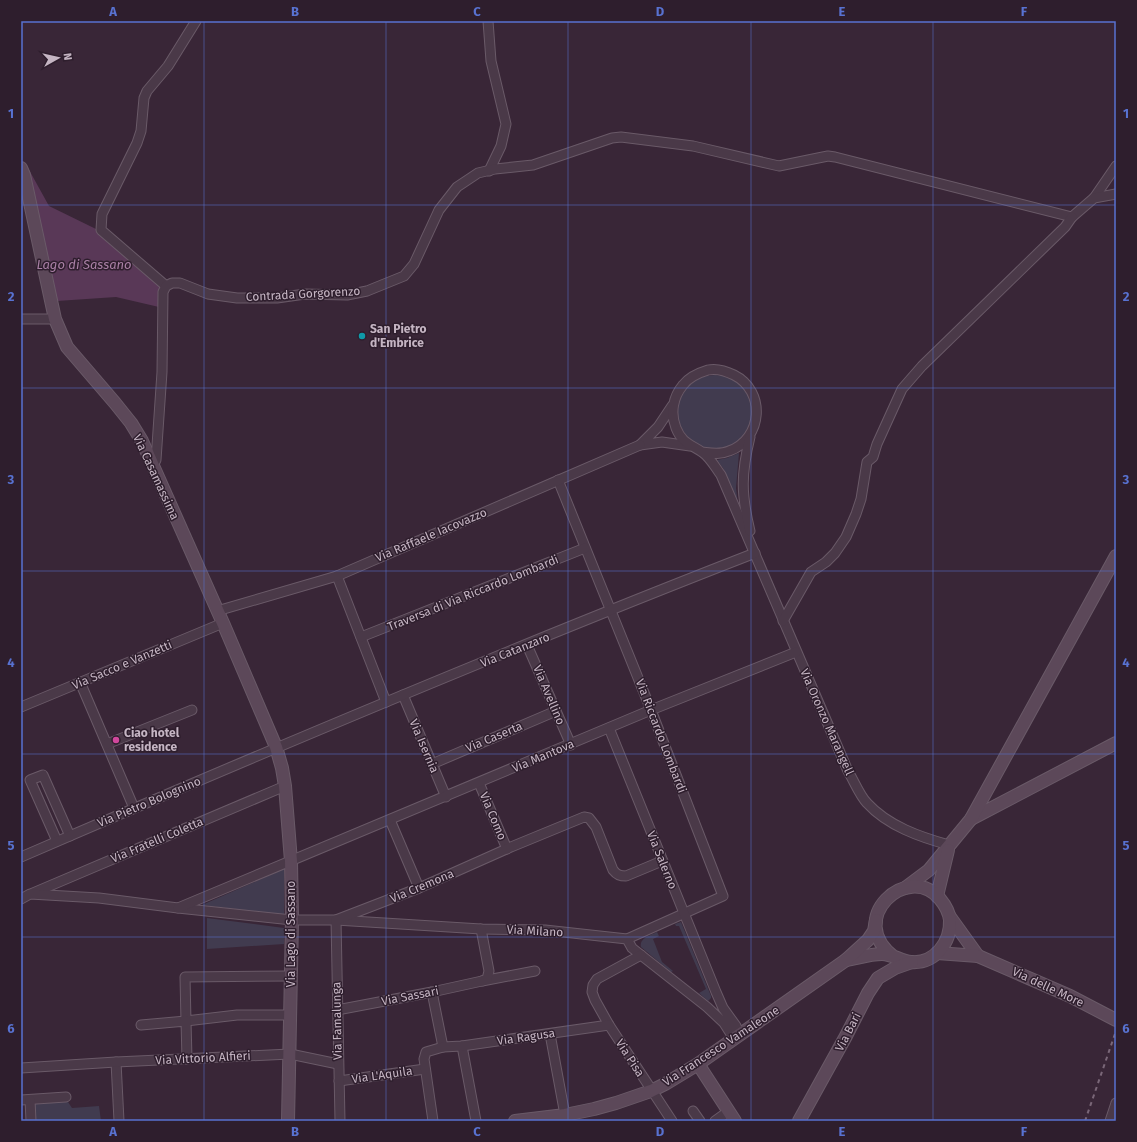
<svg xmlns="http://www.w3.org/2000/svg" width="1137" height="1142" viewBox="0 0 1137 1142" font-family="'Fira Sans',sans-serif">
  <style>
    .green { fill: #413b4f }
    .water { fill: #593857 }
    .lines { fill: none; stroke-linecap: round; stroke-linejoin: round }
    .street-casing { stroke: #6a5a68; stroke-width: 11 }
    .secondary-casing { stroke: #6a5a68; stroke-width: 14 }
    .street { stroke: #4a3948; stroke-width: 9 }
    .secondary { stroke: #5c4859; stroke-width: 12 }
    .rail { stroke: #7a6778; stroke-width: 2; stroke-dasharray: 4 4; stroke-linecap: butt }
    .grid { fill: none; stroke: #5872d1; stroke-width: 1; stroke-opacity: 0.55 }
    .culture-dot { fill: #0f9aa8; stroke: #2e1e2d; stroke-width: 1.5 }
    .hotel-dot { fill: #d1479c; stroke: #2e1e2d; stroke-width: 1.5 }
    .labels { text-anchor: middle; stroke-width: 3; stroke-linejoin: round; paint-order: stroke }
    .street-label { font-size: 12px; fill: #c5b5c3; stroke: #2e1e2d }
    .poi-label { font-size: 12px; font-weight: bold; fill: #c5b5c3; stroke: #2e1e2d; text-anchor: start }
    .water-label { font-size: 13px; font-style: italic; fill: #aa80a6; stroke: #2e1e2d }
    .neatline { fill: none; stroke: #5872d1; stroke-width: 1.5 }
    .grid-label { font-size: 13px; text-anchor: middle; font-weight: bold; fill: #5872d1 }
  </style>
  <rect width="100%" height="100%" fill="#392637"/>
  <!-- green -->
  <g class="green">
    <circle cx="715" cy="412" r="37"/>
    <path d="M 739,453 L 736,488 L 738,504 L 723,468 L 717,460 L 727,458 Z"/>
    <path d="M 284,869 L 284,915 L 202,905 Z"/>
    <path d="M 207,918 L 284,928 L 284,944 L 207,949 Z"/>
    <path d="M 681,922 L 711,996 L 711,998 L 708,1001 L 699,993 L 706,989 L 679,926 L 676,926 L 675,924 Z"/>
    <path d="M 657,932 L 659,936 L 653,939 L 662,962 L 673,971 L 671,972 L 641,947 C 639,938 651,935 657,932 Z"/>
    <path d="M 68,1102 L 72,1108 L 99,1106 L 101,1121 L 34,1121 L 33,1103 Z"/>
  </g>
  <!-- water -->
  <path class="water" d="M 28,168 L 49,206 L 96,229 L 157,282 L 159,287 L 159,307 L 116,297 L 57,301 Z"/>
  <g class="lines">
    <!-- street casing -->
    <g class="street-casing">
      <g id="street">
        <path d="M 488,21 L 491,61 L 506,124 L 501,146 L 489,171"/>
        <path d="M 1094,198 L 1116,166"/>
        <path d="M 166,286 L 101,230 L 102,214 L 137,143 L 141,131 L 144,98 L 147,91 L 168,66 L 196,21"/>
        <path d="M 21,319 L 55,319"/>
        <path d="M 672,406 L 658,427 L 640,445 L 662,442 L 690,446"/>
        <path d="M 702,452 C 711,453 720,455 729,451 C 763,439 766,391 734,375 C 726,371 717,368 708,370 C 698,373 689,377 683,385 C 673,397 670,413 676,428 C 682,443 690,444 702,452 C 710,457 715,467 721,475 L 848,771 C 854,781 860,796 867,803 C 888,826 920,837 949,845"/>
        <path d="M 152,467 L 156,460 L 162,372 L 163,292 L 166,286 L 172,283 L 180,283 L 208,294 L 237,298 L 277,298 L 305,294 L 347,295 L 367,291 L 404,276 L 414,264 L 439,210 L 457,187 L 478,173 L 495,169 L 533,165 L 612,138 L 621,137 L 693,146 L 779,166 L 818,158 L 828,156 L 835,157 L 1072,217 L 1094,198 L 1116,194"/>
        <path d="M 558,480 L 651,710 L 723,896 L 627,939"/>
        <path d="M 750,531 C 741,494 741,474 750,437"/>
        <path d="M 337,576 L 386,702"/>
        <path d="M 217,611 L 337,576 L 640,445"/>
        <path d="M 783,621 L 811,572 L 826,562 L 835,553 L 846,537 L 856,514 L 861,499 L 867,462 L 873,457 L 877,444 L 902,389 L 922,366 L 1065,227 L 1072,217"/>
        <path d="M 361,637 L 585,548"/>
        <path d="M 527,645 L 571,745"/>
        <path d="M 80,682 L 134,808"/>
        <path d="M 403,695 L 446,797"/>
        <path d="M 21,707 L 223,623"/>
        <path d="M 107,744 L 192,710"/>
        <path d="M 432,764 L 556,711"/>
        <path d="M 479,783 L 507,849"/>
        <path d="M 390,820 L 419,888"/>
        <path d="M 57,841 L 30,780 L 43,775 L 70,836"/>
        <path d="M 21,857 C 264,752 508,649 755,553"/>
        <path d="M 33,893 L 285,786"/>
        <path d="M 21,899 L 30,894 L 99,898 L 178,908 L 292,920 L 336,920 L 481,929 L 545,930 L 627,939 L 632,948 L 707,1007 L 724,1023 L 731,1034 L 740,1035 L 736,1026 L 723,1008 L 716,992 L 609,728"/>
        <path d="M 178,908 L 651,710 L 796,652"/>
        <path d="M 641,955 L 597,979 L 593,985 L 592,992 L 595,1000 L 609,1025 L 672,1121"/>
        <path d="M 482,981 L 535,971"/>
        <path d="M 432,992 L 443,1047"/>
        <path d="M 337,1010 L 432,992 L 482,981 L 487,979 L 489,971 L 481,929"/>
        <path d="M 291,1015 L 237,1015 L 186,1021 L 185,977 L 291,976"/>
        <path d="M 141,1025 L 186,1021 L 187,1059"/>
        <path d="M 550,1034 L 565,1115"/>
        <path d="M 462,1046 L 476,1121"/>
        <path d="M 116,1062 L 119,1121"/>
        <path d="M 21,1068 L 116,1062 L 290,1054 L 338,1064"/>
        <path d="M 339,1081 L 425,1069"/>
        <path d="M 21,1100 L 66,1097"/>
        <path d="M 30,1100 L 31,1121"/>
        <path d="M 693,1111 L 700,1121"/>
        <path d="M 340,1121 L 336,920 L 419,888 L 511,847 L 584,817 L 589,818 L 596,827 L 613,870 C 617,875 620,876 626,876 L 662,861"/>
        <path d="M 433,1121 L 424,1059 L 426,1052 L 443,1047 L 462,1046 L 609,1025"/>
        <path d="M 715,1121 L 729,1111"/>
        <path d="M 1110,1121 L 1116,1103"/>
      </g>
    </g>
    <!-- secondary casing -->
    <g class="secondary-casing">
      <g id="secondary">
        <path d="M 21,168 L 24,175 L 55,319 L 67,347 L 115,403 L 131,423 L 142,441 L 223,623 L 276,747 L 282,768 L 285,786 L 291,861 L 292,920 L 288,1121"/>
        <path d="M 971,819 L 1116,743"/>
        <path d="M 905,888 L 929,870 L 971,819 L 1116,556"/>
        <path d="M 937,896 L 948,850"/>
        <path d="M 950,917 L 978,956"/>
        <path d="M 937,953 L 978,956 L 1070,996 L 1116,1020"/>
        <path d="M 846,960 C 858,958 870,954 882,954 C 892,954 901,961 911,962 C 935,964 951,942 950,920 C 949,912 945,905 940,899 C 908,861 844,919 894,957"/>
        <path d="M 698,1064 L 735,1121"/>
        <path d="M 515,1121 L 565,1115 L 594,1109 L 616,1103 L 651,1091 L 665,1084 L 698,1064 L 846,960 L 868,940 L 874,931 L 876,920"/>
        <path d="M 799,1121 L 846,1036 L 868,993 L 878,978 L 895,968 L 912,962"/>
      </g>
    </g>
    <!-- street -->
    <use href="#street" class="street"/>
    <!-- secondary -->
    <use href="#secondary" class="secondary"/>
    <!-- rail -->
    <path class="rail" d="M 1085,1121 L 1116,1031"/>
  </g>
  <!-- grid -->
  <path class="grid" d="M 204,21 L 204,1121M 386,21 L 386,1121M 568,21 L 568,1121M 751,21 L 751,1121M 933,21 L 933,1121M 21,205 L 1116,205M 21,388 L 1116,388M 21,571 L 1116,571M 21,754 L 1116,754M 21,937 L 1116,937"/>
  <!-- markers -->
  <circle class="culture-dot" cx="362" cy="336" r="4"/>
  <circle class="hotel-dot" cx="116" cy="740" r="4"/>
  <g class="labels">
    <!-- street labels -->
    <g class="street-label">
      <text transform="translate(303 294) rotate(-3)" y="4">Contrada Gorgorenzo</text>
      <text transform="translate(156 477) rotate(65)" y="4">Via Casamassima</text>
      <text transform="translate(431 535) rotate(-23)" y="4">Via Raffaele Iacovazzo</text>
      <text transform="translate(473 593) rotate(-22)" y="4">Traversa di Via Riccardo Lombardi</text>
      <text transform="translate(515 650) rotate(-22)" y="4">Via Catanzaro</text>
      <text transform="translate(122 665) rotate(-23)" y="4">Via Sacco e Vanzetti</text>
      <text transform="translate(549 695) rotate(67)" y="4">Via Avellino</text>
      <text transform="translate(827 722) rotate(66)" y="4">Via Oronzo Marangell</text>
      <text transform="translate(661 736) rotate(69)" y="4">Via Riccardo Lombardi</text>
      <text transform="translate(494 737) rotate(-23)" y="4">Via Caserta</text>
      <text transform="translate(424 746) rotate(67)" y="4">Via Isernia</text>
      <text transform="translate(543 756) rotate(-23)" y="4">Via Mantova</text>
      <text transform="translate(149 802) rotate(-23)" y="4">Via Pietro Bolognino</text>
      <text transform="translate(493 816) rotate(67)" y="4">Via Como</text>
      <text transform="translate(157 840) rotate(-23)" y="4">Via Fratelli Coletta</text>
      <text transform="translate(662 860) rotate(68)" y="4">Via Salerno</text>
      <text transform="translate(422 886) rotate(-23)" y="4">Via Cremona</text>
      <text transform="translate(535 931) rotate(3)" y="4">Via Milano</text>
      <text transform="translate(291 934) rotate(-90)" y="4">Via Lago di Sassano</text>
      <text transform="translate(1048 987) rotate(25)" y="4">Via delle More</text>
      <text transform="translate(410 996) rotate(-11)" y="4">Via Sassari</text>
      <text transform="translate(337 1021) rotate(-91)" y="4">Via Famalunga</text>
      <text transform="translate(848 1032) rotate(-63)" y="4">Via Bari</text>
      <text transform="translate(526 1037) rotate(-8)" y="4">Via Ragusa</text>
      <text transform="translate(721 1046) rotate(-33)" y="4">Via Francesco Vamaleone</text>
      <text transform="translate(203 1058) rotate(-3)" y="4">Via Vittorio Alfieri</text>
      <text transform="translate(630 1058) rotate(57)" y="4">Via Pisa</text>
      <text transform="translate(382 1075) rotate(-8)" y="4">Via L'Aquila</text>
    </g>
    <!-- poi labels -->
    <g class="poi-label">
      <text x="370" y="333">San Pietro<tspan x="370" dy="14">d'Embrice</tspan></text>
      <text x="124" y="737">Ciao hotel<tspan x="124" dy="14">residence</tspan></text>
    </g>
    <!-- water labels -->
    <g class="water-label">
      <text x="84" y="269">Lago di Sassano</text>
    </g>
  </g>
  <!-- border -->
  <rect width="1137" height="1142" fill="none" stroke="#2e1e2d" stroke-width="44"/>
  <!-- north arrow -->
  <g transform="translate(58 58) rotate(82)" stroke="#2e1e2d" stroke-width="3" paint-order="stroke">
  <path d="M0-3L7 15L0 10L-7 15Z" fill="#c5b5c3"/>
  <text y="-6" font-size="11" font-weight="bold" text-anchor="middle" fill="#c5b5c3">N</text>
  </g>
  <rect x="22" y="22" width="1093" height="1098" class="neatline"/>
  <g class="grid-label">
    <text x="113" y="16">A</text>
    <text x="295" y="16">B</text>
    <text x="477" y="16">C</text>
    <text x="660" y="16">D</text>
    <text x="842" y="16">E</text>
    <text x="1024" y="16">F</text>
    <text x="11" y="118">1</text>
    <text x="1126" y="118">1</text>
    <text x="11" y="301">2</text>
    <text x="1126" y="301">2</text>
    <text x="11" y="484">3</text>
    <text x="1126" y="484">3</text>
    <text x="11" y="667">4</text>
    <text x="1126" y="667">4</text>
    <text x="11" y="850">5</text>
    <text x="1126" y="850">5</text>
    <text x="11" y="1033">6</text>
    <text x="1126" y="1033">6</text>
    <text x="113" y="1136">A</text>
    <text x="295" y="1136">B</text>
    <text x="477" y="1136">C</text>
    <text x="660" y="1136">D</text>
    <text x="842" y="1136">E</text>
    <text x="1024" y="1136">F</text>
  </g>
</svg>
